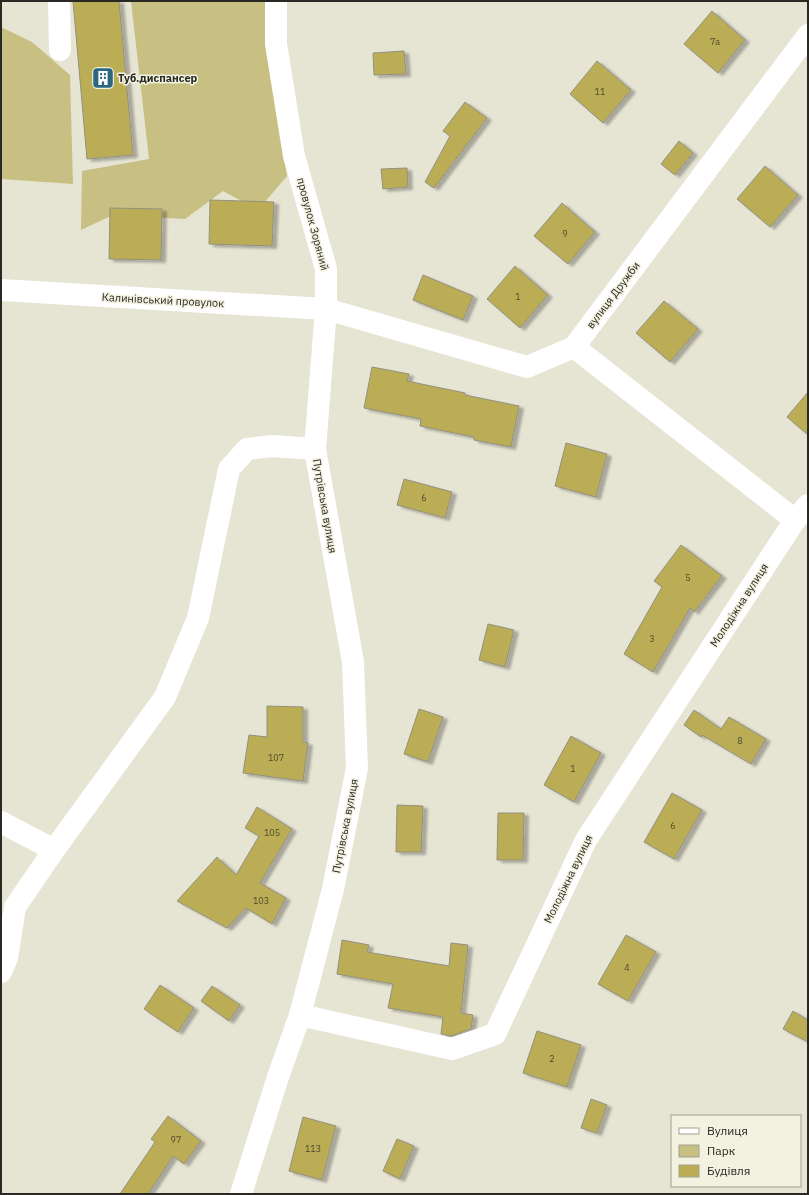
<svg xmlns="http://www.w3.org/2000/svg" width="809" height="1195" viewBox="0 0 809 1195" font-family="'IBM Plex Sans',sans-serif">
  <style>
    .green { fill: #c8bf83 }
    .building { fill: #bbad54; stroke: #929081; filter: url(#shadow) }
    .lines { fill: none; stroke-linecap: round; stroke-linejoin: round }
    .minor { stroke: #fff; stroke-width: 22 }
    .labels { text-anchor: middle; stroke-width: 3; stroke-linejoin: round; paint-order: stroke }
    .number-label { font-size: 9px; fill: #4e492e }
    .poi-label { font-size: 11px; font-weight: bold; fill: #292822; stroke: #f3f1e0; text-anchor: start }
    .street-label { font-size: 11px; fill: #292822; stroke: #f3f1e0 }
  </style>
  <defs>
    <filter id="shadow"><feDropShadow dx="4.5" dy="2.5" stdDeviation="1" flood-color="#0004"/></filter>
  </defs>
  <rect width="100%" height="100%" fill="#e6e4d3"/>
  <!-- green -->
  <g class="green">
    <path d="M 131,1 L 268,1 L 269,47 L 287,176 L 258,210 L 223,191 L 185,219 L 113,215 L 81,230 L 82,171 L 149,159 Z"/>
    <path d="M 1,27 L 32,42 L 70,75 L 73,184 L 1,179 Z"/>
  </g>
  <!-- building -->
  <g class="building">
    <path d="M 73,1 L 119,1 L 133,155 L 87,159 Z"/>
    <path d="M 712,11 L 745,40 L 718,73 L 684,44 Z"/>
    <path d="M 404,51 L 406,74 L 374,75 L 373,53 Z"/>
    <path d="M 597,61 L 631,90 L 603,123 L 570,94 Z"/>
    <path d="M 465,102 L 487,118 L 434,188 L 425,182 L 450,136 L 443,131 Z"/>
    <path d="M 679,141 L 693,153 L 675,175 L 661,164 Z"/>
    <path d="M 765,166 L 798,195 L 770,227 L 737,199 Z"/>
    <path d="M 407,168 L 408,187 L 383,189 L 381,169 Z"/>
    <path d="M 210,200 L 274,202 L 272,246 L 209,244 Z"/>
    <path d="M 562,203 L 595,232 L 568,264 L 534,236 Z"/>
    <path d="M 110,208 L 162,209 L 161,260 L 109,259 Z"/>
    <path d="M 515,266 L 548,295 L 520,328 L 487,299 Z"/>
    <path d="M 423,275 L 473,296 L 463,320 L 413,300 Z"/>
    <path d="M 664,301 L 698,329 L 670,362 L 636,333 Z"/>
    <path d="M 372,367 L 409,374 L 407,381 L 465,393 L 465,395 L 519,406 L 511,447 L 474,440 L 474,437 L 420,426 L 421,419 L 364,408 Z"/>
    <path d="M 808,392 L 808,435 L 787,417 Z"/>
    <path d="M 566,443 L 607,454 L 596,497 L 555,486 Z"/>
    <path d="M 404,479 L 452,492 L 445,518 L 397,505 Z"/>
    <path d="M 681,545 L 722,576 L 694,612 L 690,608 L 653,672 L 624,654 L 662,587 L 654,581 Z"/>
    <path d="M 488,624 L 514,630 L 505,667 L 479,660 Z"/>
    <path d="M 267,706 L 303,707 L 303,742 L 308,743 L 303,781 L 243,773 L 249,735 L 267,737 Z"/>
    <path d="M 419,709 L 443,717 L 428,762 L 404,754 Z"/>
    <path d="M 694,710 L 721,729 L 729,717 L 766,739 L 751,764 L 702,735 L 701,737 L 684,725 Z"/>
    <path d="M 571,736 L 601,753 L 574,802 L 544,785 Z"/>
    <path d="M 672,793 L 702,810 L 674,859 L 644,842 Z"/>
    <path d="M 397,805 L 423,806 L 421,852 L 396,852 Z"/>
    <path d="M 257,807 L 292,829 L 260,883 L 286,898 L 272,924 L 246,908 L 227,928 L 177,901 L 217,857 L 236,875 L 259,836 L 245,828 Z"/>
    <path d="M 498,813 L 524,813 L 523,860 L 497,860 Z"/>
    <path d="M 626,935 L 656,952 L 628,1001 L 598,984 Z"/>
    <path d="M 342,940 L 369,945 L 367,952 L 449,966 L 451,943 L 468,945 L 461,1013 L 473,1015 L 471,1029 L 451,1036 L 441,1034 L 443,1017 L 388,1008 L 393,984 L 337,974 Z"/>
    <path d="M 160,985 L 194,1008 L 178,1032 L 144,1009 Z"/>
    <path d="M 212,986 L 240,1005 L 229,1021 L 201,1001 Z"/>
    <path d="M 793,1011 L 808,1020 L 808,1042 L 783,1029 Z"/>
    <path d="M 537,1031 L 581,1045 L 567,1087 L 523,1073 Z"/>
    <path d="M 591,1099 L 607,1105 L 597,1133 L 581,1128 Z"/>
    <path d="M 168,1116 L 201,1141 L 184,1164 L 173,1156 L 148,1194 L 120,1194 L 155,1142 L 151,1139 Z"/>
    <path d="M 303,1117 L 336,1126 L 322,1180 L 289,1171 Z"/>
    <path d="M 397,1139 L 414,1146 L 400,1179 L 383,1171 Z"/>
  </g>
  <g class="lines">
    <!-- minor -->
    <g class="minor">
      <path d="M 59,1 L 60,50"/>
      <path d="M 1,290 L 326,309 L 527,367 L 574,347 L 808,35"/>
      <path d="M 574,347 L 795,520"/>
      <path d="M 1,822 L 54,850"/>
      <path d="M 1,972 L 7,958 L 15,907 L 54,850 L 165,697 L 198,618 L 229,469 L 247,449 L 273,446 L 315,449"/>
      <path d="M 300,1015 L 452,1049 L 495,1034 L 586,840 L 795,520 L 808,505"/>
      <path d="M 241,1194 L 278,1077 L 300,1015 L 333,889 L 357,768 L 353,662 L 315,449 L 326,309 L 326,269 L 294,156 L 276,44 L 276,1"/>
    </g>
  </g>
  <!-- icons -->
  <defs>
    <g id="building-square" transform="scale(1.15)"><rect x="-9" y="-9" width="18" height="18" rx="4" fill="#2d6680" stroke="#f3f1e0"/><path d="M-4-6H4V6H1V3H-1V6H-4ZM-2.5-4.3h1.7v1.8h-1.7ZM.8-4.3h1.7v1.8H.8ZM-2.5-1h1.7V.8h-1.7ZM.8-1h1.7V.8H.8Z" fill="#fff"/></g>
  </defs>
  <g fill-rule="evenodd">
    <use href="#building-square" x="103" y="78"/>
  </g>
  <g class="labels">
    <!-- number labels -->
    <g class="number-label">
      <text x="715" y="45">7а</text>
      <text x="600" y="95">11</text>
      <text x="565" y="237">9</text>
      <text x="518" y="300">1</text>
      <text x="424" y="501">6</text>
      <text x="688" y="581">5</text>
      <text x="652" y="642">3</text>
      <text x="740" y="744">8</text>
      <text x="276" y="761">107</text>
      <text x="573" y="772">1</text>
      <text x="673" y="829">6</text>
      <text x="272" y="836">105</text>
      <text x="261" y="904">103</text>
      <text x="627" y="971">4</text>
      <text x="552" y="1062">2</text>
      <text x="176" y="1143">97</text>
      <text x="313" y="1152">113</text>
    </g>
    <!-- poi labels -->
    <g class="poi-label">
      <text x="118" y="82">Туб.диспансер</text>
    </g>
    <!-- street labels -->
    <g class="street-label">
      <text transform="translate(313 224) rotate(75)" y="4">провулок Зоряний</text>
      <text transform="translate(613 295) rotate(-53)" y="4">вулиця Дружби</text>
      <text transform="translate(163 300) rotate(3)" y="4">Калинівський провулок</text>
      <text transform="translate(325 506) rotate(80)" y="4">Путрівська вулиця</text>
      <text transform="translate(739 605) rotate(-57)" y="4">Молодіжна вулиця</text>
      <text transform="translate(345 826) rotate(-79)" y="4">Путрівська вулиця</text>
      <text transform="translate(568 879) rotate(-64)" y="4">Молодіжна вулиця</text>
    </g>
  </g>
  <!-- border -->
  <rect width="809" height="1195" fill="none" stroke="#292822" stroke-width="4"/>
  <!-- legend -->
  <rect x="671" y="1115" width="130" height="72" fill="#f3f1e0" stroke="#a2a194"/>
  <rect x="679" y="1128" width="20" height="6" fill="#ffffff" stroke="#a2a194"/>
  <text x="707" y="1135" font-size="12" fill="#292822">Вулиця</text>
  <rect x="679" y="1145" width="20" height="12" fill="#c8bf83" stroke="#a2a194"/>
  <text x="707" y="1155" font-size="12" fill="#292822">Парк</text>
  <rect x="679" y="1165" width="20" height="12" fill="#bbad54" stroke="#a2a194"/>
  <text x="707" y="1175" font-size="12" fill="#292822">Будівля</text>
</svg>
